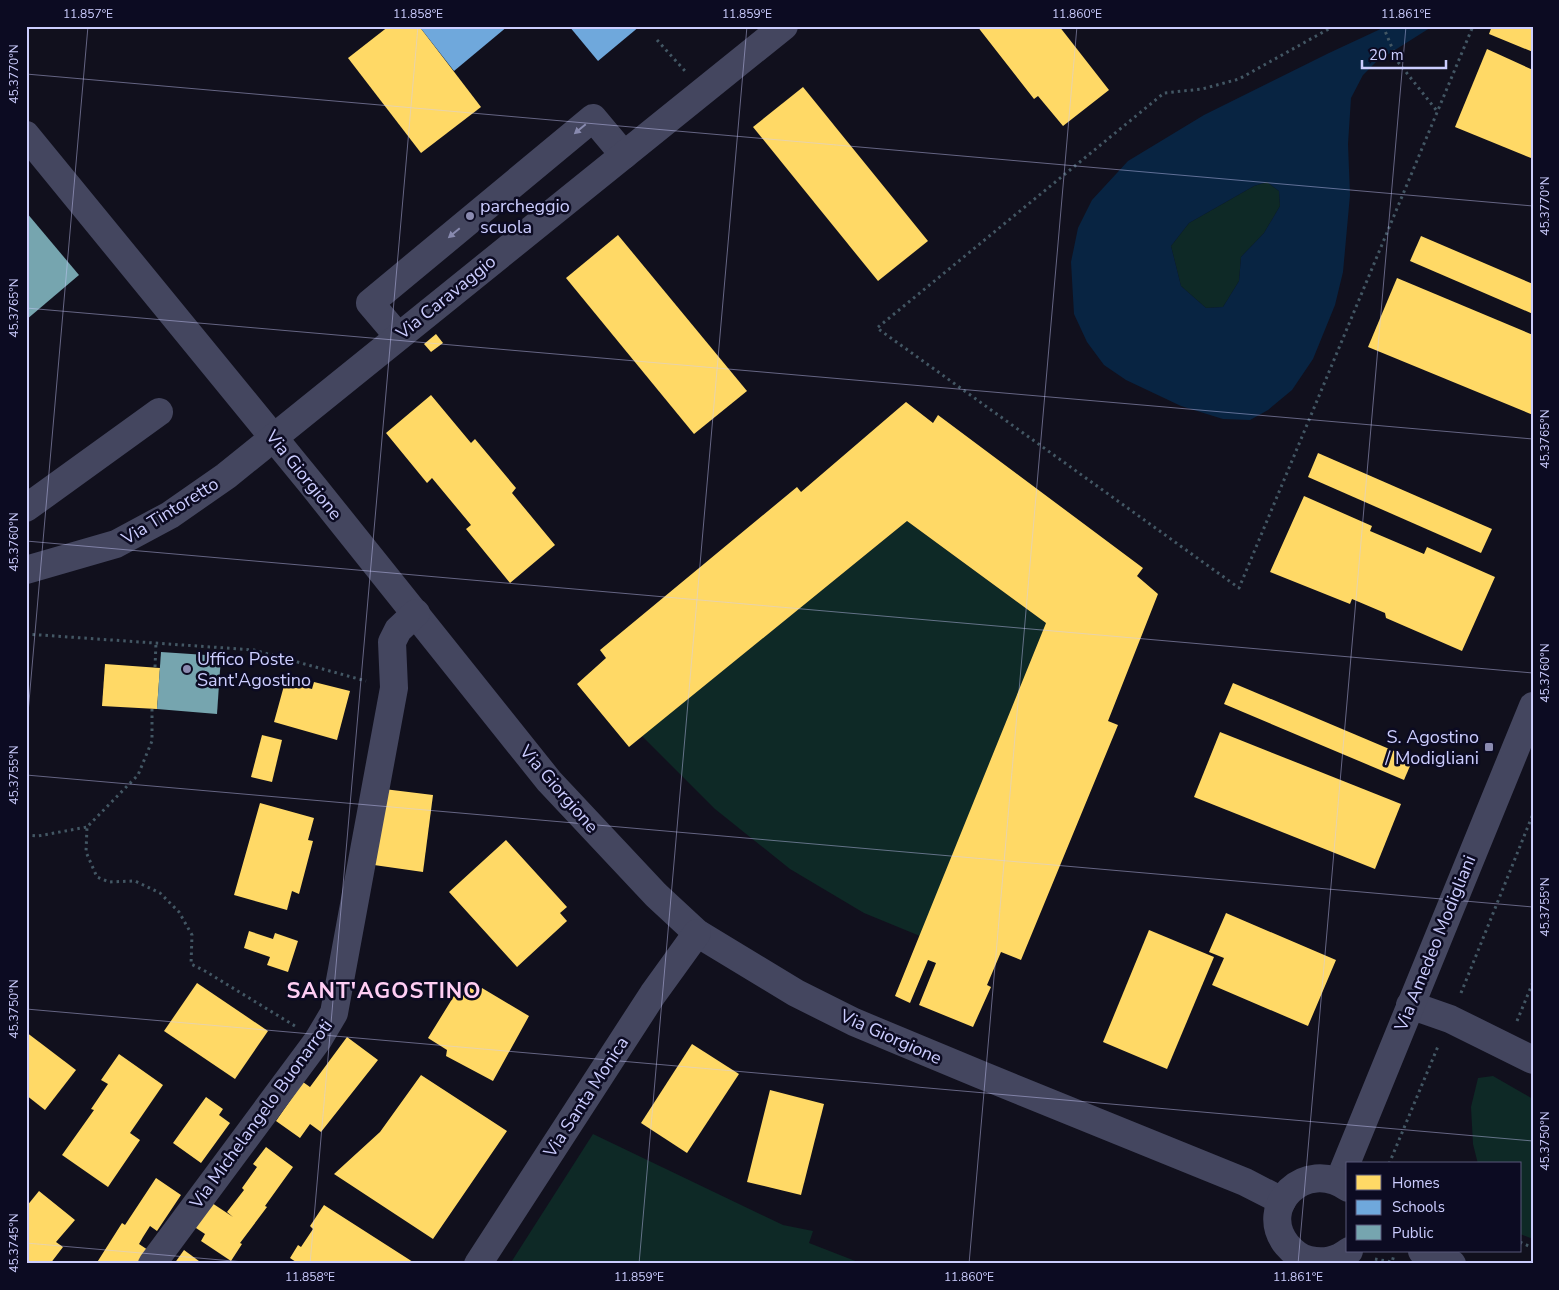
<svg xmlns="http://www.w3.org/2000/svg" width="1559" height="1290" viewBox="0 0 1559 1290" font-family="'Nunito Sans',sans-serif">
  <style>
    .green { fill: #0e2926 }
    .water { fill: #082442; fill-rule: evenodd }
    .homes { fill: #ffd966 }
    .schools { fill: #6fa8dc }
    .public { fill: #76a5af }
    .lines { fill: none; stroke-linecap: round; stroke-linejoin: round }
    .path { stroke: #435764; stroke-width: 3; stroke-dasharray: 2.5 4; stroke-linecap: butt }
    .minor { stroke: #44465f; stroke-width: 28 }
    .oneway { fill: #888aaf }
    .ticks { fill: none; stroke: #cccdff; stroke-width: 1; stroke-opacity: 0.45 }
    .poi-dot { fill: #8b8bb0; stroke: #0c0b22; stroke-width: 2 }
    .labels { text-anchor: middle; stroke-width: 5; stroke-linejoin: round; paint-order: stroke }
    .poi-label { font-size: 18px; fill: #cccdff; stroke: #0c0b22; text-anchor: start }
    .street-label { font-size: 18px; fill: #cccdff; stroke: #0c0b22 }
    .district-label { font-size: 22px; font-weight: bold; letter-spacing: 1px; fill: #ffcef4; stroke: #0c0b22 }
    .neatline { fill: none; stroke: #cccdff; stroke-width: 2 }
    .ticks-label { font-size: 12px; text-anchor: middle; fill: #cccdff }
  </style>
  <rect width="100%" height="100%" fill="#11101d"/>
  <!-- green -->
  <g class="green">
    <path d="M 1267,182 L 1279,191 L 1280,206 L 1264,233 L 1241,257 L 1239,281 L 1223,307 L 1206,308 L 1181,286 L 1171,246 L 1189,223 L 1254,186 Z"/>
    <path d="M 907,521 L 1046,623 L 920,936 L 864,913 L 790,869 L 715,809 L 642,736 Z"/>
    <path d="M 1493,1076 L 1533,1099 L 1533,1239 L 1520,1234 L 1520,1164 L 1478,1164 L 1473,1144 L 1471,1107 L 1478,1078 Z"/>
    <path d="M 593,1134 L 783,1225 L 813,1231 L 809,1243 L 863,1264 L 510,1264 Z"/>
  </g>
  <!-- water -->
  <path class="water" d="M 1387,26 L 1433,26 L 1376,62 L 1363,75 L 1351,98 L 1348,144 L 1350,195 L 1343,272 L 1335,305 L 1313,359 L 1292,390 L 1268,410 L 1250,420 L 1223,419 L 1181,406 L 1126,380 L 1104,365 L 1087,342 L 1074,314 L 1071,262 L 1078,228 L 1092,200 L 1128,161 L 1204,115 L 1329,53 ZM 1267,182 L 1279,191 L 1280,206 L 1264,233 L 1241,257 L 1239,281 L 1223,307 L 1206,308 L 1181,286 L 1171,246 L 1189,223 L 1254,186 Z"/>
  <!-- homes -->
  <g class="homes">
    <path d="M 389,26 L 419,26 L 481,107 L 421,153 L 348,58 Z"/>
    <path d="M 977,26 L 1059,26 L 1109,90 L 1063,126 L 1038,96 L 1034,99 Z"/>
    <path d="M 1492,26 L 1533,26 L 1533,52 L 1489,34 Z"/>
    <path d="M 1487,49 L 1533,70 L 1533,153 L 1531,158 L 1455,127 Z"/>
    <path d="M 803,87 L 928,241 L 878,281 L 753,127 Z"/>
    <path d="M 618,235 L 747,391 L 694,434 L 566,278 Z"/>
    <path d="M 1421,236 L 1533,284 L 1533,314 L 1410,261 Z"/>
    <path d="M 1397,278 L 1533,335 L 1533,415 L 1368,347 Z"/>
    <path d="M 436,334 L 443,343 L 431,352 L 424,344 Z"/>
    <path d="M 431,395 L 471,443 L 475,439 L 516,488 L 512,493 L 555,545 L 510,583 L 466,529 L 471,525 L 432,478 L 427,483 L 386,433 Z"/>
    <path d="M 906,402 L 933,423 L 938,415 L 1143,568 L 1137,576 L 1158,594 L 1108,721 L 1118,725 L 1021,960 L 1001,952 L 987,985 L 991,987 L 973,1027 L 919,1005 L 936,963 L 928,960 L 910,1003 L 895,996 L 1046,623 L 907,521 L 629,747 L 577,684 L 606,658 L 600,650 L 797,487 L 801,492 Z"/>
    <path d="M 1318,453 L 1492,529 L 1481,553 L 1308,477 Z"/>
    <path d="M 1304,496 L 1372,526 L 1370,531 L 1424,554 L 1427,547 L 1495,577 L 1462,651 L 1386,618 L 1385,613 L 1352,599 L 1350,604 L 1270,572 Z"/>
    <path d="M 105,664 L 160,668 L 157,709 L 102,706 Z"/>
    <path d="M 285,682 L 312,689 L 314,682 L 350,691 L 337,740 L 274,722 Z"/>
    <path d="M 1233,683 L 1413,759 L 1404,780 L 1224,704 Z"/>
    <path d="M 1220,732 L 1401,804 L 1375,869 L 1194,797 Z"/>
    <path d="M 262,735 L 282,740 L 272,782 L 251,777 Z"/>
    <path d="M 384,789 L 433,795 L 423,872 L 374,865 Z"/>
    <path d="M 260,803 L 314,818 L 308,840 L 313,841 L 299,894 L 292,891 L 287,910 L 234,895 Z"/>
    <path d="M 506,840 L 567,907 L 560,913 L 567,921 L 517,967 L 449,892 Z"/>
    <path d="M 1226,913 L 1336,960 L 1308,1026 L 1212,985 L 1224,958 L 1209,952 Z"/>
    <path d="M 1149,930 L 1214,957 L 1167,1069 L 1103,1042 Z"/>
    <path d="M 249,931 L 273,939 L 275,933 L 298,941 L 288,972 L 267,965 L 270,957 L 244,948 Z"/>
    <path d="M 197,983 L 268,1031 L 235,1079 L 164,1031 Z"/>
    <path d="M 462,983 L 479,993 L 482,988 L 529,1016 L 493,1081 L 446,1056 L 447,1050 L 428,1038 Z"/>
    <path d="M 26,1032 L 76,1070 L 45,1110 L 26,1095 Z"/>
    <path d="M 347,1037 L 378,1060 L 321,1132 L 310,1124 L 300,1138 L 276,1121 L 303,1082 L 310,1087 Z"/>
    <path d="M 692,1044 L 739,1074 L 687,1153 L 641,1123 Z"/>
    <path d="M 119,1054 L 163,1085 L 130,1133 L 140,1140 L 108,1187 L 62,1155 L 94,1110 L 91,1109 L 108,1084 L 101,1080 Z"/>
    <path d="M 421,1075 L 507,1131 L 433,1239 L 334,1174 L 380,1132 Z"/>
    <path d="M 770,1090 L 824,1104 L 801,1195 L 747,1182 Z"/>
    <path d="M 206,1097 L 223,1109 L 219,1115 L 230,1123 L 201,1163 L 173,1143 Z"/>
    <path d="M 266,1147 L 293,1167 L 265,1206 L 267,1207 L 240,1243 L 242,1244 L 231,1261 L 201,1241 L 205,1234 L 193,1226 L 209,1201 L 233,1217 L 227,1212 L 244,1190 L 242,1188 L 257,1167 L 253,1164 Z"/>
    <path d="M 156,1178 L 181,1195 L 157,1231 L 150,1226 L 143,1237 L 139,1244 L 148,1250 L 139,1264 L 131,1262 L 130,1264 L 96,1264 L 122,1223 L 125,1225 Z"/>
    <path d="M 39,1191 L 75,1220 L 56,1242 L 63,1247 L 50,1264 L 26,1264 L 26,1207 Z"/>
    <path d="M 324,1205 L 413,1262 L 412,1264 L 299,1264 L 290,1258 L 298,1245 L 301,1247 L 313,1229 L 310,1226 Z"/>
    <path d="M 184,1250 L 203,1264 L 174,1264 Z"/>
  </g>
  <!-- schools -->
  <g class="schools">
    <path d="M 419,26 L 508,26 L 454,71 Z"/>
    <path d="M 569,26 L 640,26 L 598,61 Z"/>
  </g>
  <!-- public -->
  <g class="public">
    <path d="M 26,212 L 79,275 L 26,320 Z"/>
    <path d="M 161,652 L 221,656 L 217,714 L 157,709 Z"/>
  </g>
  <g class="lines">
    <!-- path -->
    <g class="path">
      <path d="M 1334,26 L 1239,79 L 1202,89 L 1164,93 L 877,328 L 1239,588 L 1473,26"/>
      <path d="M 1383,26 L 1398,62 L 1437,111"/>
      <path d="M 657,40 L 685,71"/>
      <path d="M 26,634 L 254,650 L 366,681"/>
      <path d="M 155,667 L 156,643"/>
      <path d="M 152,709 L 152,741 L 138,775 L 87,827 L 86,852 L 97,877 L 109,882 L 135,881 L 160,893 L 179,912 L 192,935 L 191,964 L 205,971 L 295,1026"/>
      <path d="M 26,835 L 38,836 L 87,827"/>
      <path d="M 1461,993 L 1533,814"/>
      <path d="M 1517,1021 L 1533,982"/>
      <path d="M 1389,1164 L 1439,1044"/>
      <path d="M 1520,1242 L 1533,1248"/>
      <path d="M 1375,1259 L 1392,1262 L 1394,1255"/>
    </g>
    <!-- minor -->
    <g class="minor">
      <path d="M 26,135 L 314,487 L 549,781 L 656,895 L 697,933 L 796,993 L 854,1022 L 979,1074 L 1245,1182 L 1282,1201"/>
      <path d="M 398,336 L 370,303 L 593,118 L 624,155"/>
      <path d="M 26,508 L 159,412"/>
      <path d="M 26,570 L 116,544 L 170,515 L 226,476 L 784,26"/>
      <path d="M 1410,1005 L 1450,1019 L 1533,1060"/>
      <path d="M 1339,1181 L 1533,706"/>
      <path d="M 1348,1188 C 1305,1157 1256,1207 1287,1245 C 1293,1252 1300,1258 1309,1260 C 1324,1263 1336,1261 1349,1251"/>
      <path d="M 1422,1251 L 1452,1264"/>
      <path d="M 152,1264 L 318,1040 L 334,1013 L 394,688 L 392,642 L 398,630 L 416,613"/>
      <path d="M 478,1264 L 653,994 L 697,933"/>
    </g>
  </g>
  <!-- one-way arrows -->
  <defs><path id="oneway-solid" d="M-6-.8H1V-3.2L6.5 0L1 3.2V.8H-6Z" transform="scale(1.25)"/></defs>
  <g class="oneway">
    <use href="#oneway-solid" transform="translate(580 129) rotate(140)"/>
    <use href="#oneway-solid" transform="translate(454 233) rotate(140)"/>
  </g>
  <!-- ticks -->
  <path class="ticks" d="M 26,74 L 1533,206M 26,308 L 1533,439M 26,541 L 1533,673M 26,736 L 88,26M 26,775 L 1533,907M 26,1009 L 1533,1141M 26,1243 L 267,1264M 310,1264 L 418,26M 639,1264 L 747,26M 969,1264 L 1077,26M 1298,1264 L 1406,26"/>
  <!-- markers -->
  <g class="poi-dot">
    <circle cx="470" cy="216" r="5"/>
    <circle cx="187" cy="669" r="5"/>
    <rect x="1484" y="742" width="10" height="10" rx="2.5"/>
  </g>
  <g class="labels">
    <!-- poi labels -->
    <g class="poi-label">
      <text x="480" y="212">parcheggio<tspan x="480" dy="21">scuola</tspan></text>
      <text x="197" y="665">Uffico Poste<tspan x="197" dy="21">Sant'Agostino</tspan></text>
      <text x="1479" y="743" text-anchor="end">S. Agostino<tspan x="1479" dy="21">/ Modigliani</tspan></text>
    </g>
    <!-- street labels -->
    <g class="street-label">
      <text transform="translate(446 297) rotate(-39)" y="6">Via Caravaggio</text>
      <text transform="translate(304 475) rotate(51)" y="6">Via Giorgione</text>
      <text transform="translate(170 511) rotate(-32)" y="6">Via Tintoretto</text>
      <text transform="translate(559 789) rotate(49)" y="6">Via Giorgione</text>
      <text transform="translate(1435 943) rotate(-68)" y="6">Via Amedeo Modigliani</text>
      <text transform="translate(891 1037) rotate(24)" y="6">Via Giorgione</text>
      <text transform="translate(586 1097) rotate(-57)" y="6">Via Santa Monica</text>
      <text transform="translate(261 1114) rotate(-54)" y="6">Via Michelangelo Buonarroti</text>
    </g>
    <!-- district labels -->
    <g class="district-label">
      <text x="384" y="998">SANT'AGOSTINO</text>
    </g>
  </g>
  <!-- border -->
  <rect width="1559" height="1290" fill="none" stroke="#0c0b22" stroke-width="55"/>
  <!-- legend -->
  <rect x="1346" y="1162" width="175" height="90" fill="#0c0b22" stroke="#59597a"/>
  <rect x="1356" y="1175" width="25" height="15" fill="#ffd966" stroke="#59597a"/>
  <text x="1392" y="1188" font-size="15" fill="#cccdff">Homes</text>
  <rect x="1356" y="1200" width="25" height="15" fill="#6fa8dc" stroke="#59597a"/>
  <text x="1392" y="1212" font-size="15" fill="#cccdff">Schools</text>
  <rect x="1356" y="1225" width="25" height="15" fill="#76a5af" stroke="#59597a"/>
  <text x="1392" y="1238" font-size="15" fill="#cccdff">Public</text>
  <!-- scale -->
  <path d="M1362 60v8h84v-8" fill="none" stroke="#cccdff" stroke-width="2.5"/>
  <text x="1369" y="60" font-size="15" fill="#cccdff" stroke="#0c0b22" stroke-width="4" paint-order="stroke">20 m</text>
  <rect x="28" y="28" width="1504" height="1234" class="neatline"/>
  <g class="ticks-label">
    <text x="88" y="18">11.857°E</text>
    <text x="418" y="18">11.858°E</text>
    <text x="747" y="18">11.859°E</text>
    <text x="1077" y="18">11.860°E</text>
    <text x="1406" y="18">11.861°E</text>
    <text transform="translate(14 74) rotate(-90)" y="4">45.3770°N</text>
    <text transform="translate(1545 206) rotate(-90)" y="4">45.3770°N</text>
    <text transform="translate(14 308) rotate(-90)" y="4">45.3765°N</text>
    <text transform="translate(1545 439) rotate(-90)" y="4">45.3765°N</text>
    <text transform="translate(14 542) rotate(-90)" y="4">45.3760°N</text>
    <text transform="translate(1545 673) rotate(-90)" y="4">45.3760°N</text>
    <text transform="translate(14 775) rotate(-90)" y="4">45.3755°N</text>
    <text transform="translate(1545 907) rotate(-90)" y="4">45.3755°N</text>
    <text transform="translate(14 1009) rotate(-90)" y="4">45.3750°N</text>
    <text transform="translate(1545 1141) rotate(-90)" y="4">45.3750°N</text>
    <text transform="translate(14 1243) rotate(-90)" y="4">45.3745°N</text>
    <text x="310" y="1281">11.858°E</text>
    <text x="639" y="1281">11.859°E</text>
    <text x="969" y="1281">11.860°E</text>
    <text x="1298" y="1281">11.861°E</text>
  </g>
</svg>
